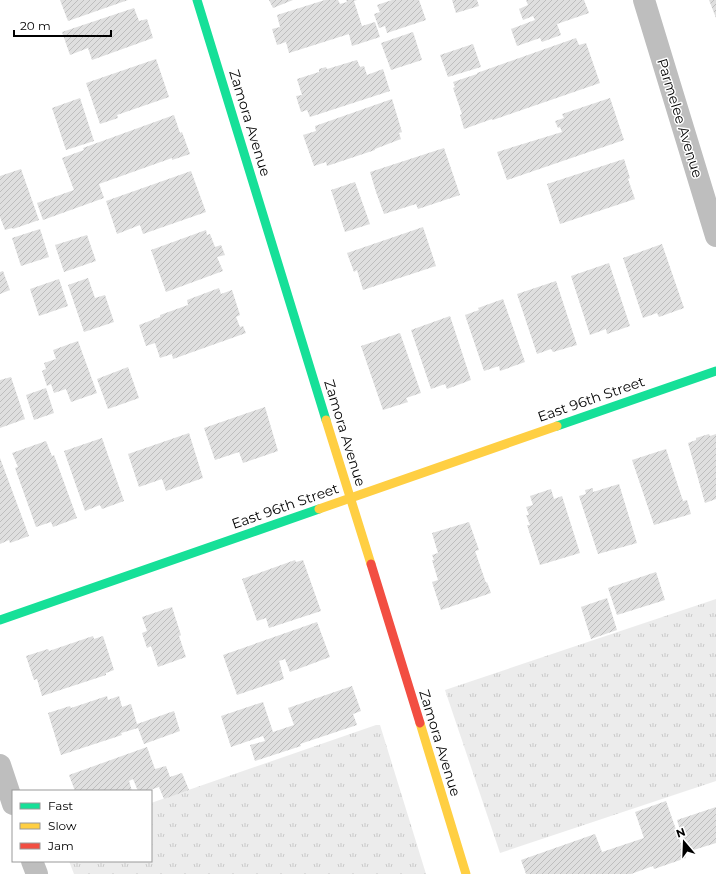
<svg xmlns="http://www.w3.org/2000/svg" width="716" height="874" viewBox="0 0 716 874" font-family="Montserrat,sans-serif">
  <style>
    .grass { fill: url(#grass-tufts) }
    .building { fill: url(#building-hatch) }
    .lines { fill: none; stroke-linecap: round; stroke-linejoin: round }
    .street { stroke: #bebebe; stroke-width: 22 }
    .fast { stroke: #16e098; stroke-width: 9 }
    .slow { stroke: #ffcf43; stroke-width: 9 }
    .jam { stroke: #f24e42; stroke-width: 9 }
    .labels { text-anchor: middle; stroke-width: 3; stroke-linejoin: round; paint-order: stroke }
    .street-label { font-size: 14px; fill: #000; stroke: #fff }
  </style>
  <defs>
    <pattern id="grass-tufts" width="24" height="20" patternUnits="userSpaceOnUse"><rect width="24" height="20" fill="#ececec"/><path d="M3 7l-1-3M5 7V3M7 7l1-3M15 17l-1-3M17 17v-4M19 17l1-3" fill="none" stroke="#c9c9c9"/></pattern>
    <pattern id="building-hatch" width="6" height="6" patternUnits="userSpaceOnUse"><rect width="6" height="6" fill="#dfdfdf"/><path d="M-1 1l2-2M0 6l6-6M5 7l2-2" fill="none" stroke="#bebebe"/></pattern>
  </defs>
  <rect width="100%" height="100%" fill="#fff"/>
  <!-- grass -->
  <g class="grass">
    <path d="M 716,599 L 716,781 L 500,853 L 445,690 Z"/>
    <path d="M 376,725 L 380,725 L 426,874 L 74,874 L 69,861 L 151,861 L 151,803 Z"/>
  </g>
  <!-- building -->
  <g class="building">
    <path d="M 60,0 L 128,0 L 68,21 Z"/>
    <path d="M 269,0 L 293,0 L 273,8 Z"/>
    <path d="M 325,0 L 338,0 L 340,4 L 347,2 L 346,0 L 357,0 L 354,1 L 362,26 L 375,22 L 380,37 L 352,46 L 349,34 L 289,53 L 286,42 L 277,45 L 272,29 L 280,27 L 277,15 Z"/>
    <path d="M 392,0 L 419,0 L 426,20 L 387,33 L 385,26 L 379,28 L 374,14 L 380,12 L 377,5 Z"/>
    <path d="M 452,0 L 477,0 L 479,6 L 456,13 Z"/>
    <path d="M 526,0 L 584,0 L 589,13 L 557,24 L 561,35 L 542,42 L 540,38 L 517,46 L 511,29 L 535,20 L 533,16 L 523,20 L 519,9 L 528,5 Z"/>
    <path d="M 709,0 L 716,0 L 716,18 Z"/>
    <path d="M 134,8 L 139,21 L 147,19 L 153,38 L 92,60 L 88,48 L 70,55 L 62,32 Z"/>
    <path d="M 413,32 L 422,60 L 391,70 L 381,43 Z"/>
    <path d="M 576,38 L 579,45 L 586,43 L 600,83 L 493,120 L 492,119 L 464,129 L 460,115 L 462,114 L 453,88 L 455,87 L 453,82 L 477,74 L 477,73 Z"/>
    <path d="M 473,44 L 481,67 L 448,77 L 440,55 Z"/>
    <path d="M 156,59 L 169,97 L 117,115 L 118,118 L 100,124 L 86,83 Z"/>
    <path d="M 357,60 L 360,67 L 364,66 L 367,75 L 383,69 L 390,91 L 310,117 L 307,110 L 301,112 L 296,96 L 302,95 L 297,79 L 319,72 L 319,69 L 326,67 L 327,69 Z"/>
    <path d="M 80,98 L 94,141 L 66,150 L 52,108 Z"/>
    <path d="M 610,98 L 624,140 L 507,180 L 497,152 L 562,132 L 560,127 L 558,128 L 555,121 L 564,118 L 562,114 Z"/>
    <path d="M 392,99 L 402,132 L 399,133 L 401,139 L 375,149 L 375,150 L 327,166 L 326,162 L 314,166 L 303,135 L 316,131 L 315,126 Z"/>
    <path d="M 174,115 L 180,133 L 182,132 L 190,154 L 172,160 L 172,158 L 99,184 L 104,198 L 43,220 L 37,203 L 74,190 L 62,158 L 84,150 L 83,148 Z"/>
    <path d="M 444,148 L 460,195 L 418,209 L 416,204 L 384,214 L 376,192 L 370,172 Z"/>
    <path d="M 624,159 L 630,178 L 628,179 L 635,199 L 560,224 L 547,184 Z"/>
    <path d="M 21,169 L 39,220 L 13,229 L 12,228 L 5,230 L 0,217 L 0,176 Z"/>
    <path d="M 191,171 L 206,212 L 143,234 L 140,225 L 117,234 L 106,201 Z"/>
    <path d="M 355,182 L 370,224 L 345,232 L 331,190 Z"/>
    <path d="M 423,227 L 436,266 L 363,290 L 357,270 L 354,272 L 347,253 Z"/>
    <path d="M 40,229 L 49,257 L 21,266 L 12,238 Z"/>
    <path d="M 206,230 L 207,235 L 210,234 L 215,247 L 221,245 L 225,255 L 217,257 L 223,271 L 166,292 L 151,250 Z"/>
    <path d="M 87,235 L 96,261 L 64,272 L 55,245 Z"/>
    <path d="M 662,244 L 684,308 L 659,317 L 657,313 L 643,318 L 623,258 Z"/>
    <path d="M 609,263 L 630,326 L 607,334 L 606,329 L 590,335 L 571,276 Z"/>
    <path d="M 3,271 L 10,290 L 0,294 L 0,272 Z"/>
    <path d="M 88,278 L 95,298 L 105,295 L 114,322 L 84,332 L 68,285 Z"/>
    <path d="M 59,279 L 68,306 L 39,316 L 30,289 Z"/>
    <path d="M 556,281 L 577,345 L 553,352 L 551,349 L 537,354 L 517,294 Z"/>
    <path d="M 219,288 L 221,294 L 232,290 L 240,315 L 236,317 L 240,327 L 243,326 L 246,333 L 173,359 L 172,354 L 160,358 L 155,343 L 146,346 L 139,325 L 160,317 L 160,315 L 188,305 L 187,300 Z"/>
    <path d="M 503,299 L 525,362 L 500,371 L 499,366 L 484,371 L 465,315 L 479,310 L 478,308 Z"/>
    <path d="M 450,316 L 471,380 L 447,389 L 445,384 L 431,389 L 411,330 Z"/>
    <path d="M 400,333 L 421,393 L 406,398 L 408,402 L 383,410 L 361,346 Z"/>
    <path d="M 78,341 L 97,393 L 71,402 L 66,389 L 54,393 L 51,384 L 47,386 L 42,371 L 46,369 L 44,363 L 56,359 L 53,350 Z"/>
    <path d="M 128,367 L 139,398 L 108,409 L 97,379 Z"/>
    <path d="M 11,377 L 25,419 L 0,428 L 0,380 Z"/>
    <path d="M 46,388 L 54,413 L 34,420 L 26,395 Z"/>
    <path d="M 265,407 L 278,451 L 243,463 L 239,452 L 215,460 L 204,428 Z"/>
    <path d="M 189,433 L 203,478 L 166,491 L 162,479 L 139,487 L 128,454 Z"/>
    <path d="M 709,434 L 710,436 L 716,434 L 716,499 L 705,503 L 688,443 L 696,440 L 696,438 Z"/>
    <path d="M 102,438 L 124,501 L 102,509 L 100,505 L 85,511 L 64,451 Z"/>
    <path d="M 46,441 L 52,456 L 54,455 L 77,518 L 53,527 L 51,522 L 36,527 L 15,468 L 18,467 L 12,453 Z"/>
    <path d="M 666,449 L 683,501 L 687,500 L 691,514 L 654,525 L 632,460 Z"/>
    <path d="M 0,458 L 29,536 L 10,543 L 9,540 L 0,544 Z"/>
    <path d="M 619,484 L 637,543 L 598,554 L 579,496 L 586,494 L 585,490 L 593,488 L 593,492 Z"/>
    <path d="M 551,489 L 554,499 L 562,496 L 580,553 L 540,565 L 527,525 L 530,525 L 526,515 L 529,515 L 526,507 L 533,505 L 530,496 Z"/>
    <path d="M 469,522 L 479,550 L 475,551 L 486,583 L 487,582 L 491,593 L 441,610 L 432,582 L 438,580 L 432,560 L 434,560 L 432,555 L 438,553 L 432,533 Z"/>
    <path d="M 295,560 L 296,562 L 303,560 L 321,611 L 269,628 L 266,618 L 257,621 L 242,579 Z"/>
    <path d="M 656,572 L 665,600 L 617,615 L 608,588 Z"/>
    <path d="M 607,598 L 617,630 L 591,639 L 581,607 Z"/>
    <path d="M 172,607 L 181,635 L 179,636 L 186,657 L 158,667 L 151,646 L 147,648 L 142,633 L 147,631 L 142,617 Z"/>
    <path d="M 317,622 L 330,657 L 290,672 L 285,659 L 279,661 L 284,679 L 237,695 L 223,655 Z"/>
    <path d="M 93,636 L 94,639 L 103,636 L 114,670 L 106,673 L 106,675 L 42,696 L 37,679 L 34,680 L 26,656 L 48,649 L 49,651 Z"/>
    <path d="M 352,686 L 361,711 L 353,714 L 357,725 L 300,744 L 301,746 L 255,761 L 250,745 L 265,741 L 263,736 L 231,747 L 221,716 L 263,702 L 273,732 L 294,725 L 288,708 Z"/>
    <path d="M 107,696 L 108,700 L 119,696 L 122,707 L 131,704 L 137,724 L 174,711 L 180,731 L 144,744 L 138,728 L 121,733 L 122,735 L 61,755 L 48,713 L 70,706 L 71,708 Z"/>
    <path d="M 147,747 L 155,769 L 166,766 L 170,777 L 182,773 L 189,790 L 164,799 L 159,787 L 147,791 L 138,791 L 133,779 L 129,781 L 132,791 L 75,791 L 69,775 Z"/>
    <path d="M 666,801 L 686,858 L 654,869 L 653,866 L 631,874 L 526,874 L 521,860 L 595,834 L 602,852 L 644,838 L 635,812 Z"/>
    <path d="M 716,807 L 716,843 L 687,852 L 677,820 Z"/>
  </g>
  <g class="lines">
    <!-- street -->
    <g class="street">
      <path d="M 644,0 L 716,236"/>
      <path d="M 0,765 L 13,804"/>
      <path d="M 32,861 L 37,874"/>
    </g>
    <!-- fast -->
    <g class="fast">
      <path d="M 197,0 L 326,420"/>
      <path d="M 557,426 L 716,371"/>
      <path d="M 0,620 L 319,509"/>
    </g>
    <!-- slow -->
    <g class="slow">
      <path d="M 326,420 L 371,564"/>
      <path d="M 319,509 L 557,426"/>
      <path d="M 420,723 L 466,874"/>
    </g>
    <!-- jam -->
    <path class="jam" d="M 371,564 L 420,723"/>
  </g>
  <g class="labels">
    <!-- street labels -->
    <g class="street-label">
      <text transform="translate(680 118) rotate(73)" y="5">Parmelee Avenue</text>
      <text transform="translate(250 123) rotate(73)" y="5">Zamora Avenue</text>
      <text transform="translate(591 399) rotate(-19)" y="5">East 96th Street</text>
      <text transform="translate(345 433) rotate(73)" y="5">Zamora Avenue</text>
      <text transform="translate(285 506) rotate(-19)" y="5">East 96th Street</text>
      <text transform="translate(440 743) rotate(73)" y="5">Zamora Avenue</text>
    </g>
  </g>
  <!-- legend -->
  <rect x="12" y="790" width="140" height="72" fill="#ffffff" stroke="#999999"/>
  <rect x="20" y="803" width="20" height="6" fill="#16e098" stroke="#999999"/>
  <text x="48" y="810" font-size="12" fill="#000000">Fast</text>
  <rect x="20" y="823" width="20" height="6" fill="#ffcf43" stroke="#999999"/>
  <text x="48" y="830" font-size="12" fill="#000000">Slow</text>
  <rect x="20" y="843" width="20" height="6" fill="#f24e42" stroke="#999999"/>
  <text x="48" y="850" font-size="12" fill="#000000">Jam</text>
  <!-- north arrow -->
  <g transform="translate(684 842) rotate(341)" stroke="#ffffff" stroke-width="3" paint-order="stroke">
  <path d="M0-3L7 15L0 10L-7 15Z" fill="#000000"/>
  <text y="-6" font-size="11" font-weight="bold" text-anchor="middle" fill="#000000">N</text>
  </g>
  <!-- scale -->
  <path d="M14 30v6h97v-6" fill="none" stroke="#000000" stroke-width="2"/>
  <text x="20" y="30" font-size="12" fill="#000000" stroke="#ffffff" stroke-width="3" paint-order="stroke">20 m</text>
</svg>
